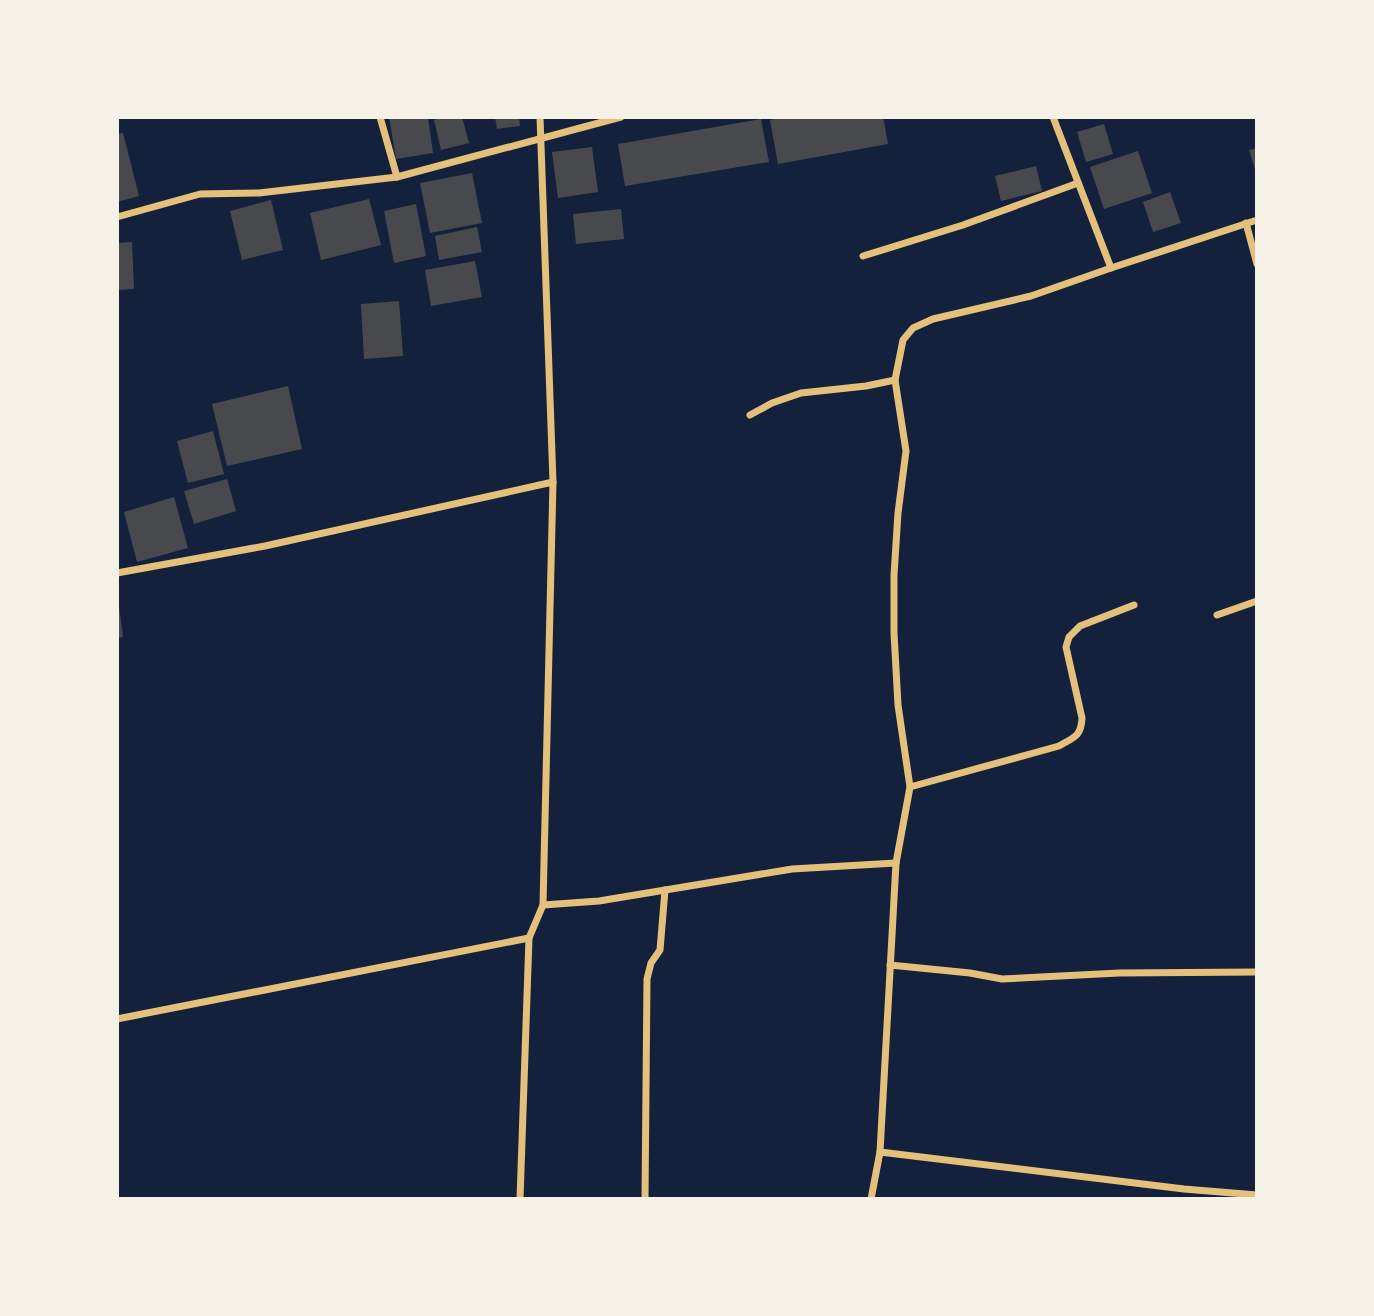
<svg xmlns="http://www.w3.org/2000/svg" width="1374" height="1316" viewBox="0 0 1374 1316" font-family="'Fira Sans Condensed',sans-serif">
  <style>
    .building { fill: #48494c }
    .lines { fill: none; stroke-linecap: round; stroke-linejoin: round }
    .minor { stroke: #e5c07b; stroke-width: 7 }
  </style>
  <rect width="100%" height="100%" fill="#14213d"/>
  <!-- building -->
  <g class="building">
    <path d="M 389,117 L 428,117 L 433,153 L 396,159 Z"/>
    <path d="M 444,117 L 462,117 L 469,143 L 441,150 L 434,120 Z"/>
    <path d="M 495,117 L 519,117 L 520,126 L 497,129 Z"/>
    <path d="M 785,117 L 883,117 L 888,144 L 778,164 L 770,120 Z"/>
    <path d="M 761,119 L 769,162 L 625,186 L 618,144 Z"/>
    <path d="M 1104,124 L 1113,154 L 1086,162 L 1077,132 Z"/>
    <path d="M 123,133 L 139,196 L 117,202 L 117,134 Z"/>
    <path d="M 592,147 L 598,192 L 558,198 L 552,152 Z"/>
    <path d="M 1257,148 L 1257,173 L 1256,173 L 1249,150 Z"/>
    <path d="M 1138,151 L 1152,193 L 1104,209 L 1090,167 Z"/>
    <path d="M 1036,166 L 1042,191 L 1001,201 L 995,176 Z"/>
    <path d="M 472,173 L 482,223 L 430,233 L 420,183 Z"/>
    <path d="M 1170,192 L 1181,223 L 1153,232 L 1143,202 Z"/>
    <path d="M 369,199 L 381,245 L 321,260 L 310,213 Z"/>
    <path d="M 271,200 L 283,250 L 242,260 L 230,211 Z"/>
    <path d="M 416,204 L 426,256 L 394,263 L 384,211 Z"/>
    <path d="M 621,209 L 624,239 L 576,244 L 573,214 Z"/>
    <path d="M 477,227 L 482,252 L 439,260 L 435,236 Z"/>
    <path d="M 132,242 L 134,289 L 117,290 L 117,243 Z"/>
    <path d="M 475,261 L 482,297 L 431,306 L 425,270 Z"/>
    <path d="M 399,301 L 403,356 L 364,359 L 361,304 Z"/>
    <path d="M 288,386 L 302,449 L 227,466 L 212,404 Z"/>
    <path d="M 213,431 L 224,474 L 188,483 L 177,441 Z"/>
    <path d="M 227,479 L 236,511 L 194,524 L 184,491 Z"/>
    <path d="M 174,497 L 188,548 L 137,562 L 124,512 Z"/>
    <path d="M 117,606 L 119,606 L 123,637 L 117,638 Z"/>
  </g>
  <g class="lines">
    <!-- minor -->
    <g class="minor">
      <path d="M 380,117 L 397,177"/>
      <path d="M 1053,117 L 1111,268"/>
      <path d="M 117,217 L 200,194 L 259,193 L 397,177 L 621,117"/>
      <path d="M 1246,223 L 1257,264"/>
      <path d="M 863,256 L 963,225 L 1078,183"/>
      <path d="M 895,380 L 903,340 L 913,328 L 933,319 L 1031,296 L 1111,268 L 1257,220"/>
      <path d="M 750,415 L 772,403 L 801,393 L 866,386 L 895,380 L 906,451 L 898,513 L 894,575 L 894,633 L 898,705 L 910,787"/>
      <path d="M 117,573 L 265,546 L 553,482"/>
      <path d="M 1217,615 L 1257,601"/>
      <path d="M 896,863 L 910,787 L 1059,746 C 1074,737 1081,737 1082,718 L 1066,647 L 1069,637 L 1080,626 L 1134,605"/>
      <path d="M 543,905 L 599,901 L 792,869 L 896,863 L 880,1152 L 871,1199"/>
      <path d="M 890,965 L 970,973 L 1002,979 L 1119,973 L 1257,972"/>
      <path d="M 117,1019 L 529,938"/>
      <path d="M 880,1152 L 1184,1189 L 1257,1195"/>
      <path d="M 520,1199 L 529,938 L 543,905 L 553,482 L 540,117"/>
      <path d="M 645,1199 L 647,979 L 651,963 L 660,950 L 665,890"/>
    </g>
  </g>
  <!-- border -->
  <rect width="1374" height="1316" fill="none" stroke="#f6f1e7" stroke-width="238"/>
</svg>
